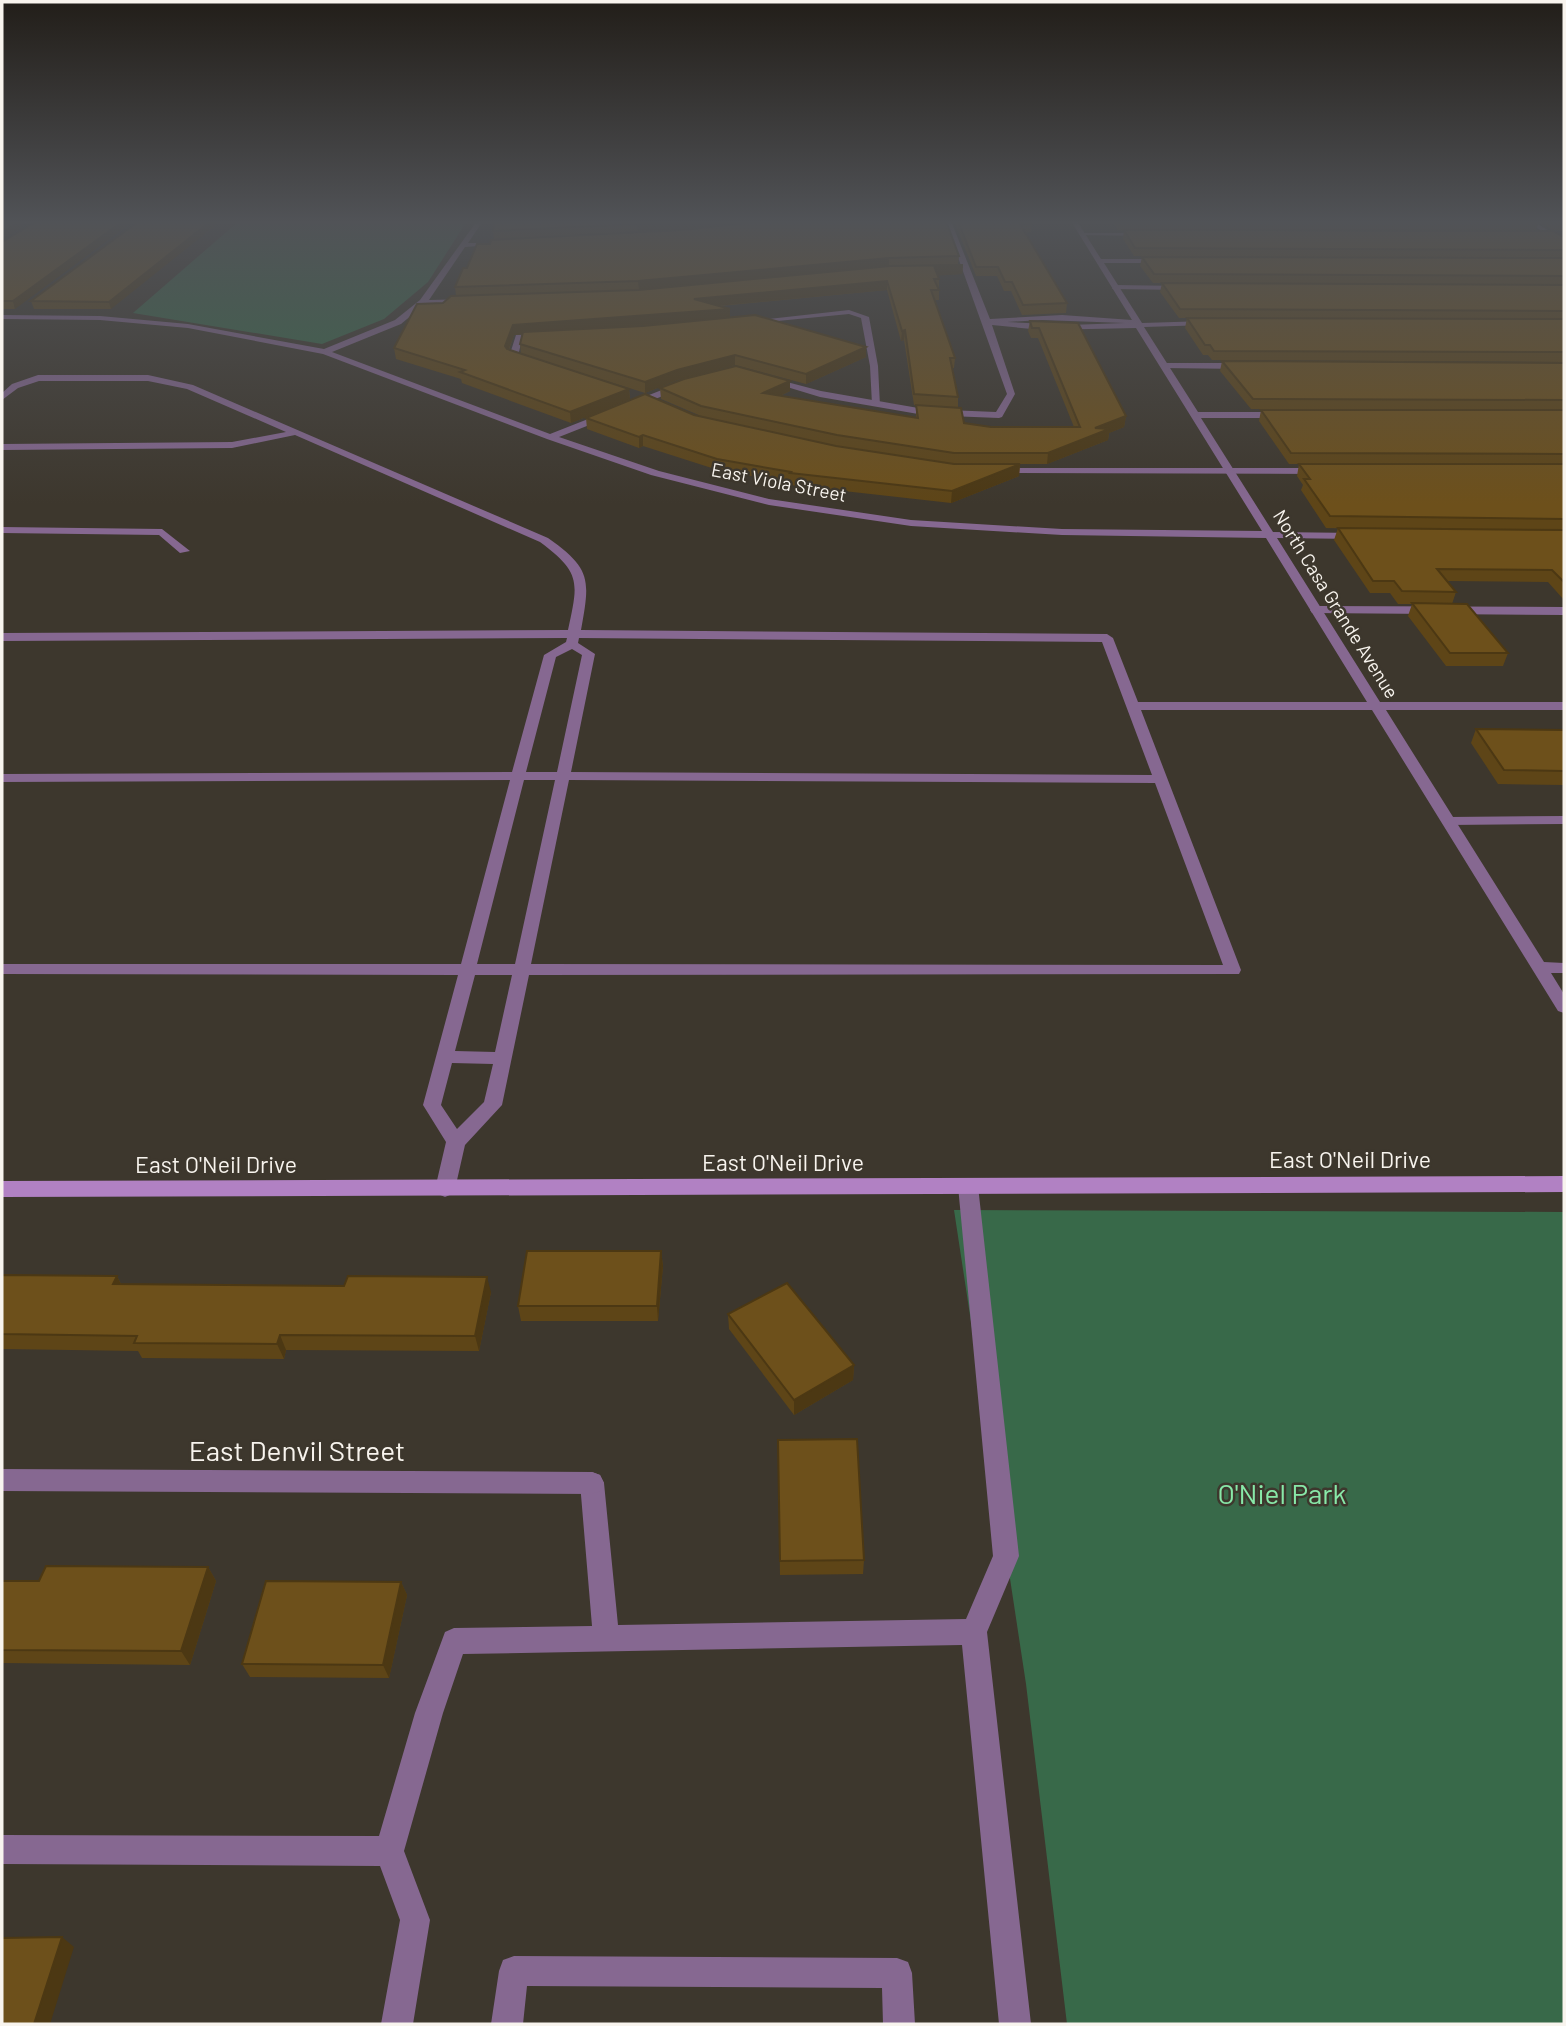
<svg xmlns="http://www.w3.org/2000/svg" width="1566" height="2026" viewBox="0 0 1566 2026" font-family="Barlow,sans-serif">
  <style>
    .green { fill: #386949 }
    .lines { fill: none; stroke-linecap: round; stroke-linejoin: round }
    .lane { fill: #866891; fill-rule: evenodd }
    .street { fill: #866891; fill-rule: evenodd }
    .secondary { fill: #b181c3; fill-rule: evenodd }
    .wall { fill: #5e4517; fill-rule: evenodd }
    .shaded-wall { fill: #4c3813 }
    .building { fill: #6d501b; stroke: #4c3813; stroke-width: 2 }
    .labels { text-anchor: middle; stroke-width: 5; stroke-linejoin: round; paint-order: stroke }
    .far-street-label { font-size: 19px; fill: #f8f4ee; stroke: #3d372d }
    .street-label { font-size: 23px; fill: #f8f4ee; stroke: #3d372d }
    .near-street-label { font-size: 28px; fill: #f8f4ee; stroke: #3d372d }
    .near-park-label { font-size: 28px; fill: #88e8a8; stroke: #3d372d }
  </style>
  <rect width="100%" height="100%" fill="#3d372d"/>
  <!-- green -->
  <g class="green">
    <path d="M 239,221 L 467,221 L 428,282 L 384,319 L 322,344 L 133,313 Z"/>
    <path d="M 954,1210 L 1564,1212 L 1564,2024 L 1067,2024 L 1026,1684 Z"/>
  </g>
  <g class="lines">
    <!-- lane -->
    <g class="lane">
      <path d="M 2,221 L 42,221 L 43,222 L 2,224 Z"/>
      <path d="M 1148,233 L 1150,236 L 1080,235 L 1083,233 Z"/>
      <path d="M 1115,285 L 1183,286 L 1187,288 L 1183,290 L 1112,289 Z"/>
      <path d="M 849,310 L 869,317 L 878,366 L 880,406 L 872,404 L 870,366 L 861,318 L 849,314 L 747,324 L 743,322 Z"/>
      <path d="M 548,334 L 545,338 L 522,339 L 518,356 L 532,361 L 532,365 L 509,357 L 516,335 Z"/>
      <path d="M 1165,363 L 1246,363 L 1250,366 L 1246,369 L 1162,368 Z"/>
      <path d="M 997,468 L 1319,468 L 1324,471 L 1319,474 L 993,473 L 992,471 Z"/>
      <path d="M 1316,606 L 1564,607 L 1564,615 L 1312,613 L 1310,610 Z"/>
      <path d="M 1564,816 L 1564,824 L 1449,825 L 1442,821 L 1449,817 Z"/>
      <path d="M 968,1178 L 975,1181 L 978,1186 L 1019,1556 L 987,1632 L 1031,2024 L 999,2024 L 962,1645 L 463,1654 L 443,1713 L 404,1851 L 430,1920 L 413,2024 L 381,2024 L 400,1920 L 380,1866 L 2,1864 L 2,1835 L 379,1836 L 415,1713 L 445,1632 L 454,1628 L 592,1626 L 580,1483 L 584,1475 L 592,1472 L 600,1475 L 604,1483 L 618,1625 L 966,1619 L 993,1556 L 958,1186 L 961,1181 Z"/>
      <path d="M 514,1956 L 897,1958 L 908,1962 L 912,1973 L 915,2024 L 883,2024 L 882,1988 L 527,1986 L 523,2024 L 491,2024 L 499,1971 L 503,1960 Z"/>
    </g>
    <!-- street -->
    <g class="street">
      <path d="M 477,221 L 483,221 L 468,243 L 516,243 L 465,247 L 429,300 L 469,299 L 472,303 L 425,304 L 401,324 L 332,352 L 550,434 L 677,384 L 683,384 L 683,388 L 559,437 L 659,471 L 769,499 L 911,520 L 1062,529 L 1262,531 L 1136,328 L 1042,330 L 992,325 L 1015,394 L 1002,417 L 999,418 L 924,415 L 820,397 L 764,380 L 768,377 L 821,391 L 924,409 L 996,412 L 1007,394 L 945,221 L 951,221 L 990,319 L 1062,315 L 1132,320 L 1071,221 L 1077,221 L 1101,259 L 1168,259 L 1165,263 L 1104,263 L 1142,323 L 1207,321 L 1211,323 L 1207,325 L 1144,327 L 1198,412 L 1284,412 L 1289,415 L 1284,418 L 1201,418 L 1273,532 L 1358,533 L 1363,536 L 1358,539 L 1277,538 L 1380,702 L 1564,702 L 1564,710 L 1386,710 L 1544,962 L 1564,963 L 1564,973 L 1551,973 L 1564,994 L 1564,1013 L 1558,1011 L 1372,710 L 1141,710 L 1241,970 L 1239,974 L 529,975 L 502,1105 L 465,1145 L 455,1189 L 452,1194 L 445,1197 L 438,1194 L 435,1189 L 446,1142 L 423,1105 L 458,975 L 2,974 L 2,964 L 461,964 L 510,780 L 2,782 L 2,774 L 512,772 L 544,655 L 566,642 L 567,638 L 2,641 L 2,633 L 568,630 C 578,583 582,573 540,542 L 295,435 L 232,448 L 2,450 L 2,444 L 232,442 L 286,432 L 187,389 L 148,381 L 39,381 L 18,388 L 2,400 L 2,393 L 12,384 L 38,375 L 148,375 L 193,385 L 548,538 C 592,569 590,580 581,630 L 1107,634 L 1113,638 L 1138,702 L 1367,702 L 1266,538 L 1062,535 L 911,526 L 769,505 L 651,475 L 547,439 L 323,354 L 188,328 L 100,320 L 2,319 L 2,315 L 100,316 L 188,324 L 324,349 L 395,320 L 420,300 ZM 1042,320 L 1125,323 L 1069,325 L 1007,322 ZM 579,638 L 1102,642 L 1152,775 L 571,772 L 595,654 L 578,643 ZM 572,649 L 582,655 L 557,772 L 526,772 L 556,657 ZM 524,780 L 555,780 L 515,964 L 477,964 ZM 569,780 L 1155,783 L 1223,965 L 531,964 ZM 475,975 L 512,975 L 495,1052 L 455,1051 ZM 452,1063 L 493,1064 L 484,1102 L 457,1129 L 441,1105 Z"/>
      <path d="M 1526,221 L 1533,221 L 1564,240 L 1564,245 Z"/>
      <path d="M 2,527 L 162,529 L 190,551 L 180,553 L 159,535 L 2,533 Z"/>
      <path d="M 2,1469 L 592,1472 L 600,1475 L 604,1483 L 600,1491 L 592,1494 L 2,1491 Z"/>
    </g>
    <!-- secondary -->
    <path class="secondary" d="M 1564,1176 L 1564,1192 L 2,1197 L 2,1181 Z"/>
  </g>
  <!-- wall -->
  <g class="wall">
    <path d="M 139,221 L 111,309 L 34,309 L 31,301 Z"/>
    <path d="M 494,221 L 946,221 L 959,256 L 958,264 L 963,265 L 962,274 L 938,275 L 939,279 L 939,300 L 934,300 L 955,358 L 954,368 L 952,368 L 958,397 L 958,407 L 964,423 L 991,427 L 1074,427 L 1038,338 L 1031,338 L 1028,331 L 1030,321 L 1078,323 L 1126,416 L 1124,427 L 1109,433 L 1108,440 L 1047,464 L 1020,464 L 1019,476 L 951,503 L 790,485 L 790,483 L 718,470 L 643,446 L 639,448 L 587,429 L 586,418 L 694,415 L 701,416 L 661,399 L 660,388 L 790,381 L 790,391 L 780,396 L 916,418 L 916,405 L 942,407 L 914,405 L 904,340 L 901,341 L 887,290 L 720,306 L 730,318 L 866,347 L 866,357 L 806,384 L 735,365 L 677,380 L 645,393 L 559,366 L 629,389 L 630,399 L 571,423 L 462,383 L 461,379 L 396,359 L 394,348 L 443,303 L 456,296 L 455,287 L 467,268 L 490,244 L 681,230 L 723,226 L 638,232 L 494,239 L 493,231 ZM 685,322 L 643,326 L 618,327 ZM 522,334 L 520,344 L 521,354 L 509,350 L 514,335 Z"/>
    <path d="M 954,221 L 1030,221 L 1032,224 L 1031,232 L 1025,233 L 1067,303 L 1066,313 L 1022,315 L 1011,291 L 1004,291 L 997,276 L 976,276 Z"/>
    <path d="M 1111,221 L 1537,221 L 1539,222 L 1536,230 L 1127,230 L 1564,237 L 1564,362 L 1212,360 L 1208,355 L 1203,355 L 1185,328 L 1187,318 L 1179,318 L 1160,292 L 1162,283 L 1254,283 L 1153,283 L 1140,266 L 1142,257 L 1426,258 L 1134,256 L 1123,239 L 1124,230 L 1118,230 Z"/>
    <path d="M 1537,221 L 1564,221 L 1564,231 L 1553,230 Z"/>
    <path d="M 2,242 L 15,309 L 2,309 Z"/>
    <path d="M 1222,361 L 1564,363 L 1564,600 L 1548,582 L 1448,581 L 1456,592 L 1452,604 L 1508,653 L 1503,666 L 1446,666 L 1408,616 L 1412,604 L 1398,604 L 1390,593 L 1370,593 L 1334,540 L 1338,528 L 1390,529 L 1326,528 L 1301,490 L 1303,485 L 1297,476 L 1299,464 L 1319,464 L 1289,464 L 1259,421 L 1261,410 L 1523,410 L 1251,409 L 1220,371 Z"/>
    <path d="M 1476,729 L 1564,730 L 1564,785 L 1498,784 L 1471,743 Z"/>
    <path d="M 661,1251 L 663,1266 L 658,1321 L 521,1321 L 518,1306 Z"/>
    <path d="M 2,1275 L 117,1276 L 121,1284 L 491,1292 L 479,1351 L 286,1350 L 284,1359 L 142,1358 L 138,1351 L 2,1349 Z"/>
    <path d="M 728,1314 L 854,1365 L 853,1380 L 794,1415 L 729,1329 Z"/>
    <path d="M 778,1440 L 864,1560 L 863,1574 L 780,1575 Z"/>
    <path d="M 208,1567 L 216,1581 L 190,1665 L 2,1663 L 2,1581 L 39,1581 Z"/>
    <path d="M 401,1582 L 407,1595 L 389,1678 L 250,1677 L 242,1664 Z"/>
  </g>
  <!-- shaded-wall -->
  <g class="shaded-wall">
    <path d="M 20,221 L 21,221 L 23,227 L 2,240 L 2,232 Z"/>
    <path d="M 123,221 L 134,221 L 15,309 L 13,301 Z"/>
    <path d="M 211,221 L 221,221 L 111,309 L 109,302 Z"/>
    <path d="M 679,221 L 783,221 L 638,232 L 637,224 Z"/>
    <path d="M 889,258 L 889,266 L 639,290 L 638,281 Z"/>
    <path d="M 963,265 L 962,274 L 934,276 L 934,266 Z"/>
    <path d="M 887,281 L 887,290 L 694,308 L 694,299 Z"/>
    <path d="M 730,309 L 730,318 L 514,335 L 506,356 L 505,346 L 513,325 Z"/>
    <path d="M 905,330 L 904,340 L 901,341 L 902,331 Z"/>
    <path d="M 866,347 L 866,357 L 806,384 L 806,374 Z"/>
    <path d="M 735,355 L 735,365 L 677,380 L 645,393 L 645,382 L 677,370 Z"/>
    <path d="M 790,381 L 790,391 L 763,404 L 763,393 Z"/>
    <path d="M 629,389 L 630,399 L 571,423 L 570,412 Z"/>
    <path d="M 1126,416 L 1124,427 L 1109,433 L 1108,440 L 1047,464 L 1048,453 L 1095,428 Z"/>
    <path d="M 643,435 L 643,446 L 639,448 L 639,437 Z"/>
    <path d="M 1020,464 L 1019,476 L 951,503 L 952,491 Z"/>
    <path d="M 661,1251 L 663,1266 L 658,1321 L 657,1306 Z"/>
    <path d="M 117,1276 L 124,1291 L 113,1284 Z"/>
    <path d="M 487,1277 L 491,1292 L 479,1351 L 475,1336 Z"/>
    <path d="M 280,1335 L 286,1350 L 284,1359 L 277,1344 Z"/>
    <path d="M 854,1365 L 853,1380 L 794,1415 L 794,1400 Z"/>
    <path d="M 208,1567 L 216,1581 L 190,1665 L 181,1651 Z"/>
    <path d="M 401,1582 L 407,1595 L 389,1678 L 383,1665 Z"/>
    <path d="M 62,1937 L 74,1947 L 50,2024 L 34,2024 Z"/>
  </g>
  <!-- building -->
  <g class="building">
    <path d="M 2,221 L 20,221 L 2,232 Z"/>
    <path d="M 37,221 L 123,221 L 13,301 L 2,301 L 2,242 Z"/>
    <path d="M 139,221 L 211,221 L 109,302 L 31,301 Z"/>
    <path d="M 494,221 L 679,221 L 637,224 L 493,231 Z"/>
    <path d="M 766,221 L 946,221 L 959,256 L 889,258 L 638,281 L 455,287 L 463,268 L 467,268 L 477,244 L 490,244 L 491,240 L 681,230 Z"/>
    <path d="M 958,221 L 1030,221 L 1032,224 L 1020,224 L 1067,303 L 1023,305 L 1012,282 L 1005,282 L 998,267 L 976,267 Z"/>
    <path d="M 1118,221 L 1537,221 L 1539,222 L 1119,222 Z"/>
    <path d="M 1124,230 L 1553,231 L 1564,237 L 1564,250 L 1135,248 Z"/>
    <path d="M 1142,257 L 1564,258 L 1564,276 L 1154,274 Z"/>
    <path d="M 963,265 L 934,266 L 939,279 L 934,279 L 939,290 L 931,290 L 955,358 L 950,358 L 958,397 L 914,394 L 905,330 L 902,331 L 887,281 L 694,299 L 730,309 L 513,325 L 505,346 L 507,349 L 629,389 L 570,412 L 460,372 L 465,370 L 394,348 L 417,304 L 443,303 L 451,296 L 639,290 L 890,266 Z"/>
    <path d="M 1162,283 L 1564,285 L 1564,311 L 1180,309 Z"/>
    <path d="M 755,315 L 866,347 L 806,374 L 735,355 L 677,370 L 645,382 L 520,344 L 523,332 L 643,326 Z"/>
    <path d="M 1187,318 L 1564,319 L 1564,352 L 1214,351 L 1210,345 L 1205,345 Z"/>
    <path d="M 1030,321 L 1078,323 L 1126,416 L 1095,428 L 1109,429 L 1048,453 L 954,453 L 837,435 L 701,406 L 660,388 L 684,379 L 736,366 L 790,381 L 763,393 L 918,418 L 916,405 L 961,408 L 964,423 L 991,427 L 1080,427 L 1039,328 L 1032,328 Z"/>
    <path d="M 1222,361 L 1564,363 L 1564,400 L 1253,399 Z"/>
    <path d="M 645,394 L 694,415 L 836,446 L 954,464 L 1020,464 L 952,491 L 790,473 L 791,472 L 717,459 L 643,435 L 639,437 L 586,418 Z"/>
    <path d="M 1261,410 L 1564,410 L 1564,454 L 1291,453 Z"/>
    <path d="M 1299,464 L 1564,464 L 1564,519 L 1330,516 L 1304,479 L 1310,479 Z"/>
    <path d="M 1338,528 L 1564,530 L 1564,582 L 1552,570 L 1437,569 L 1456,592 L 1402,591 L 1394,581 L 1373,581 Z"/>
    <path d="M 1412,603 L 1467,604 L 1508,653 L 1450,653 Z"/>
    <path d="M 1476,729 L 1564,730 L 1564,771 L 1504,770 Z"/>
    <path d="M 527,1251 L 661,1251 L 657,1306 L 518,1306 Z"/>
    <path d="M 2,1275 L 117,1276 L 113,1284 L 344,1286 L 348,1276 L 487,1277 L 475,1336 L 280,1335 L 277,1344 L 134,1343 L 137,1336 L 2,1334 Z"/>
    <path d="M 787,1283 L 854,1365 L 794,1400 L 728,1314 Z"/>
    <path d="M 857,1439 L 864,1560 L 780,1561 L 778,1440 Z"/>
    <path d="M 46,1566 L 208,1567 L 181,1651 L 2,1650 L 2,1581 L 39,1581 Z"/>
    <path d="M 266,1581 L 401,1582 L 383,1665 L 242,1664 Z"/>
    <path d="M 62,1937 L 34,2024 L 2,2024 L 2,1938 Z"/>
  </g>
  <!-- sky -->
  <linearGradient id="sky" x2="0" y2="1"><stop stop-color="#221e19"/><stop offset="0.44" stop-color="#515357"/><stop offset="1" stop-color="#515357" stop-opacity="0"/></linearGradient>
  <rect width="1566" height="504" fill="url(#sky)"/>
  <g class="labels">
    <!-- far-street labels -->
    <g class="far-street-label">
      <text transform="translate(779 482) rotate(11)" y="7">East Viola Street</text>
      <text transform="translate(1336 604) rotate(58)" y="7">North Casa Grande Avenue</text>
    </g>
    <!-- street labels -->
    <g class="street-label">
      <text x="1350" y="1168">East O'Neil Drive</text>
      <text x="783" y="1171">East O'Neil Drive</text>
      <text x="216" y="1173">East O'Neil Drive</text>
    </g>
    <!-- near-street labels -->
    <g class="near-street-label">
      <text x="297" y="1461">East Denvil Street</text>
    </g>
    <!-- near-park labels -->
    <g class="near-park-label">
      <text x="1282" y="1504">O'Niel Park</text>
    </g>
  </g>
  <!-- border -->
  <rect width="1566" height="2026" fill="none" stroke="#f8f4ee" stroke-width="7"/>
</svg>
